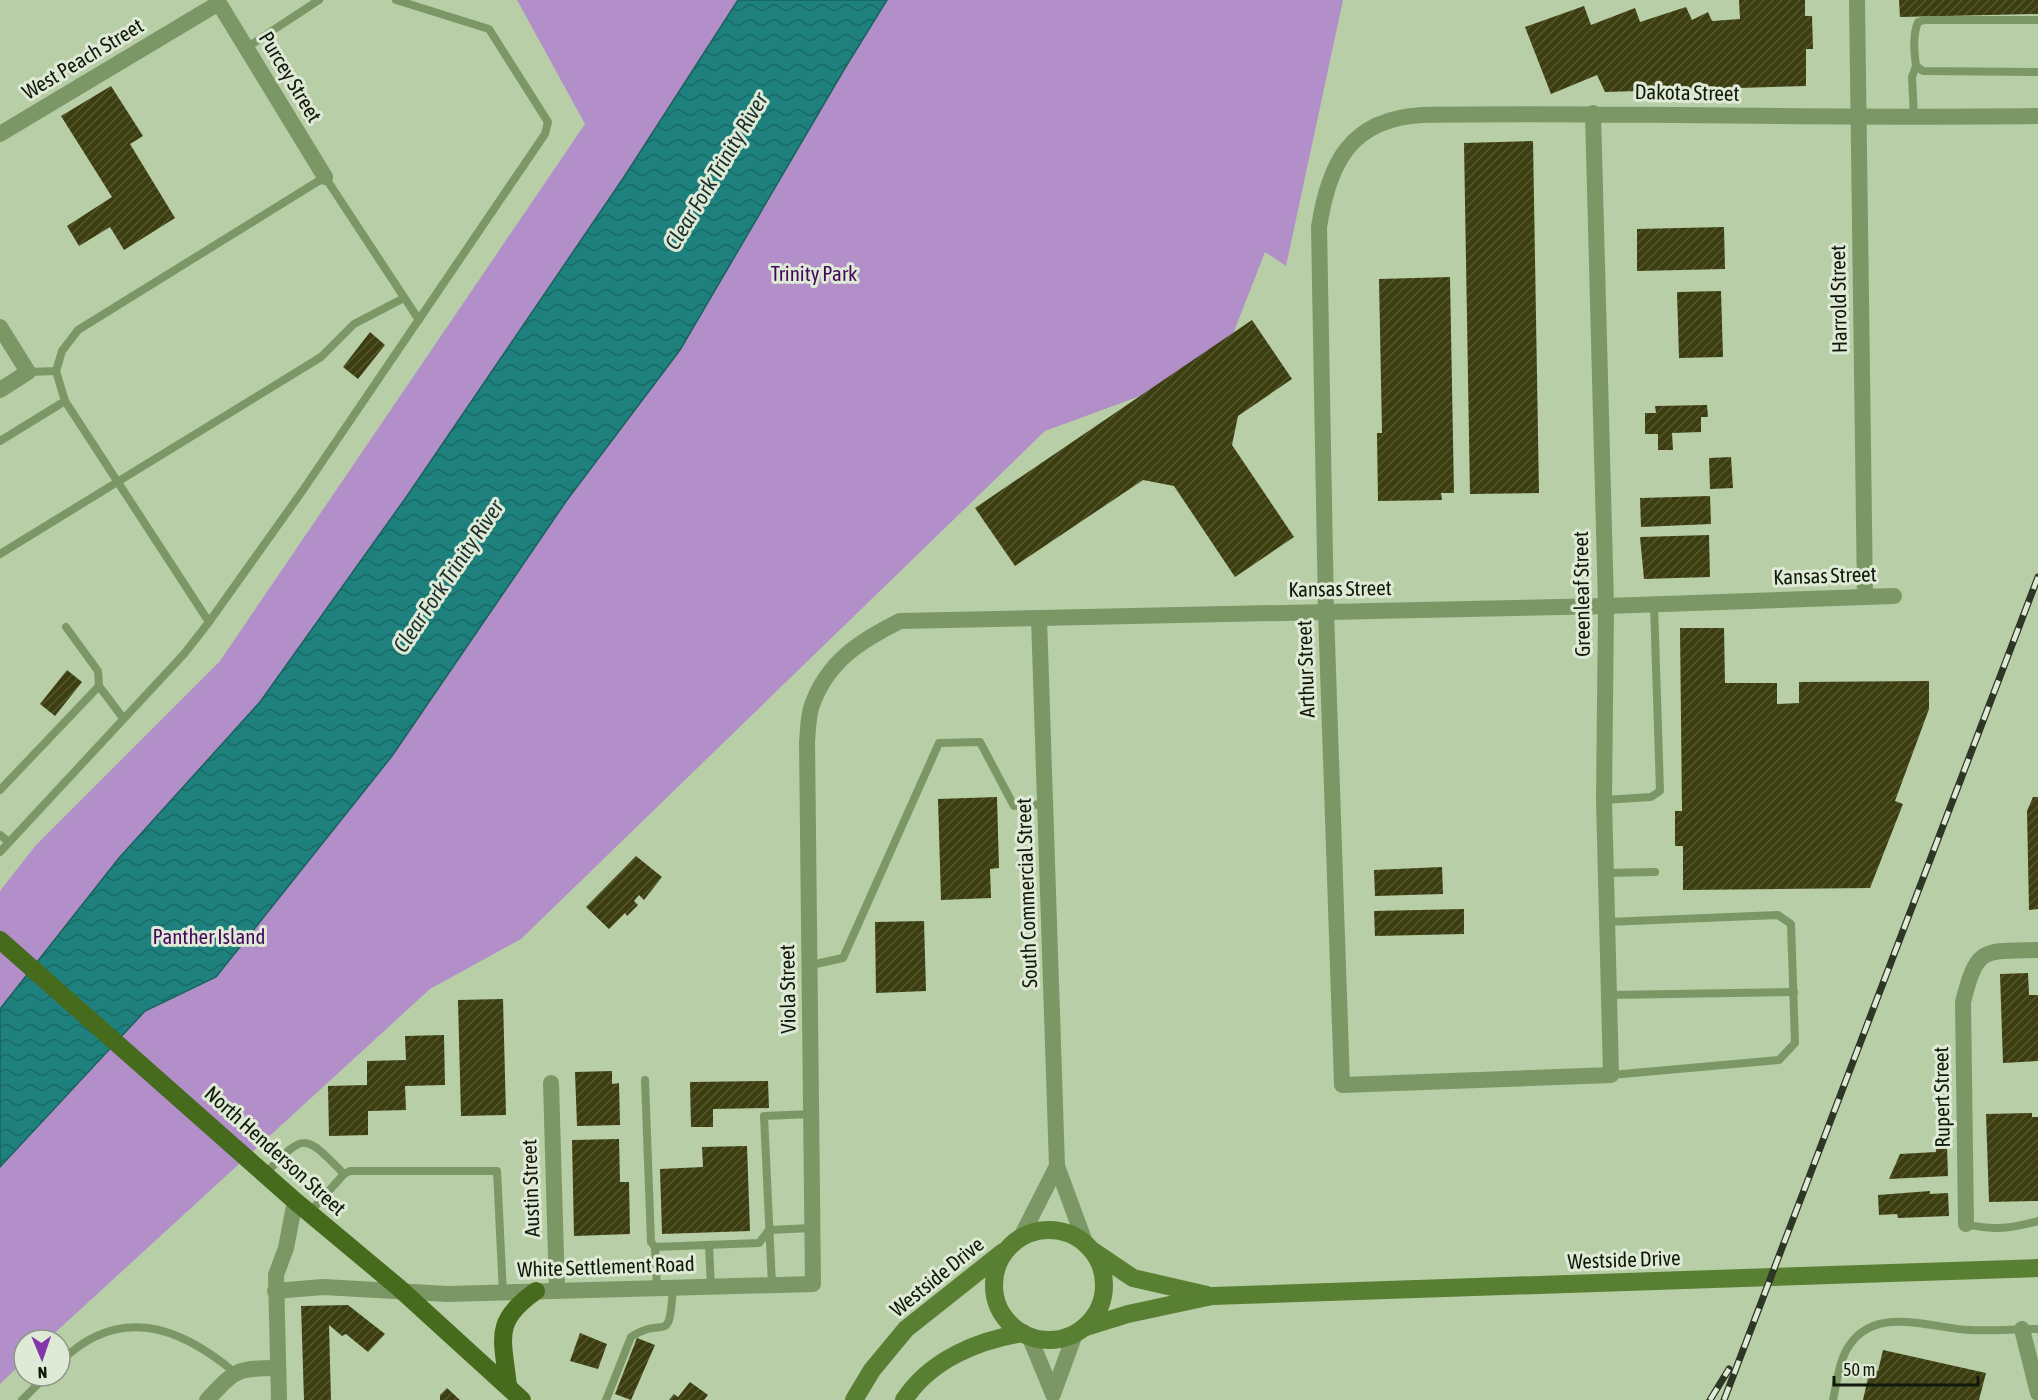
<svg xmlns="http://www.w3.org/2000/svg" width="2038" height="1400" viewBox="0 0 2038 1400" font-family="'Asap Condensed',sans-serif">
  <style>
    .park { fill: #b28fc9 }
    .water { fill: url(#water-waves); stroke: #1a625c; stroke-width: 1.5 }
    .building { fill: url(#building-hatch) }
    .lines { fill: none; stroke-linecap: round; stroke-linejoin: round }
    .lane { stroke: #7c9766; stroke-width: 8 }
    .street { stroke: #7c9766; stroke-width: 16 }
    .secondary { stroke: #597f33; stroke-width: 18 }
    .primary { stroke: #466b1d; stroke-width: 18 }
    .rail-casing { stroke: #2d3725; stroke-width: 7 }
    .rail { stroke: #dfead6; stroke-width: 4.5; stroke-dasharray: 14; stroke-linecap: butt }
    .labels { text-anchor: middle; stroke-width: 6; stroke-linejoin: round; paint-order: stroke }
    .street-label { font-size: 21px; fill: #11190b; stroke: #dfead6 }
    .park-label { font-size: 21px; fill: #43085e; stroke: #dfead6 }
    .water-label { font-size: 22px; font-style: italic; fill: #1b302f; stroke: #dfead6 }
  </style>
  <defs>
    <pattern id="water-waves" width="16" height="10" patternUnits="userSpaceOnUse" patternTransform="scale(1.5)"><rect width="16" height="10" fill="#1e817e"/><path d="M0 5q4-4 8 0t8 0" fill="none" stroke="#196965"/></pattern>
    <pattern id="building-hatch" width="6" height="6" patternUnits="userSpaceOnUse" patternTransform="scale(1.5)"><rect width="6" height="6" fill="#3c3e10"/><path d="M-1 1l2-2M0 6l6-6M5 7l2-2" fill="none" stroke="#555731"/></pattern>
  </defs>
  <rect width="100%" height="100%" fill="#b8cea7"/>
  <!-- park -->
  <path class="park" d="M 517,0 L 1343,0 L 1286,266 L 1265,252 L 1233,334 L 1143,395 L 1045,431 L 521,939 L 430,989 L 47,1340 L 24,1340 L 24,1361 L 0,1384 L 0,891 L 36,845 L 220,661 L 585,124 Z"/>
  <!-- water -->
  <path class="water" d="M 738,0 L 887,0 L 845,68 L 680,350 L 567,500 L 392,756 L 216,977 L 145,1011 L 0,1167 L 0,1009 L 119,858 L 260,702 L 407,496 L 624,177 Z"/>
  <!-- building -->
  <g class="building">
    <path d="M 1739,0 L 1805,0 L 1805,16 L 1812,16 L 1813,49 L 1806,49 L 1806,86 L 1605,92 L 1597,75 L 1551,94 L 1525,27 L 1584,6 L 1591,25 L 1635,8 L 1640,22 L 1686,7 L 1692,20 L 1708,12 L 1712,21 L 1740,19 Z"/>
    <path d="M 1899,0 L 2038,0 L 2038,14 L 1900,17 Z"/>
    <path d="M 111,86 L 143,136 L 130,144 L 175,218 L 124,250 L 110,227 L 79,246 L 67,226 L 112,197 L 61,116 Z"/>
    <path d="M 1533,141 L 1539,493 L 1470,494 L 1464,143 Z"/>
    <path d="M 1724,227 L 1725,269 L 1637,271 L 1637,229 Z"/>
    <path d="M 1450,277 L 1454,493 L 1441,493 L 1442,500 L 1378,501 L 1377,433 L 1382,433 L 1379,279 Z"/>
    <path d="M 1721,291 L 1723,357 L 1679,358 L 1677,292 Z"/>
    <path d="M 1252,320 L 1292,379 L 1238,416 L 1232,445 L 1294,537 L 1235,577 L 1174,486 L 1143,480 L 1015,566 L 975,508 Z"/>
    <path d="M 370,332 L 385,345 L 358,379 L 343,367 Z"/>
    <path d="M 1707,405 L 1708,417 L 1701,417 L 1701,432 L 1672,433 L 1673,450 L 1658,450 L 1658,434 L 1645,434 L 1645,413 L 1656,413 L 1655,406 Z"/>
    <path d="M 1731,457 L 1733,488 L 1710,489 L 1709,458 Z"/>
    <path d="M 1710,496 L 1711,524 L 1641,527 L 1640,498 Z"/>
    <path d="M 1709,535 L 1710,577 L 1644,579 L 1640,537 Z"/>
    <path d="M 1680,628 L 1724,628 L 1725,683 L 1777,683 L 1777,704 L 1799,703 L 1799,682 L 1929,681 L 1929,709 L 1895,801 L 1903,804 L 1870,888 L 1683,890 L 1683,846 L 1675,846 L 1675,811 L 1682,811 Z"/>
    <path d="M 67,670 L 82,682 L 55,716 L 40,704 Z"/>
    <path d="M 997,797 L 999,868 L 990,869 L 991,898 L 941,900 L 938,799 Z"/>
    <path d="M 2033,797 L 2038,797 L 2038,909 L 2029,910 L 2027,811 Z"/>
    <path d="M 636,856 L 662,877 L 644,900 L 639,895 L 634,901 L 638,905 L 627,916 L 625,913 L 609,929 L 586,907 Z"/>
    <path d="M 1442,867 L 1443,894 L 1375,896 L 1374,870 Z"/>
    <path d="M 1464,909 L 1464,934 L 1375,936 L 1374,911 Z"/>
    <path d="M 924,921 L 926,991 L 876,993 L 875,922 Z"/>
    <path d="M 2028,973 L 2029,995 L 2038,995 L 2038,1061 L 2003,1063 L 2000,974 Z"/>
    <path d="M 503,999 L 506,1115 L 461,1116 L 458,1000 Z"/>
    <path d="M 444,1035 L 445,1085 L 405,1086 L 406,1110 L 368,1111 L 368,1135 L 329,1136 L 328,1086 L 367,1085 L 367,1061 L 406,1060 L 405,1036 Z"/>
    <path d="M 612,1071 L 612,1084 L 619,1083 L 620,1125 L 577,1126 L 575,1072 Z"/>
    <path d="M 768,1081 L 769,1108 L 713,1109 L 713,1127 L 691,1127 L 690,1082 Z"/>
    <path d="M 2032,1113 L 2032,1117 L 2038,1117 L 2038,1201 L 1989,1202 L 1986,1114 Z"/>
    <path d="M 619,1139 L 620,1182 L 629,1182 L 630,1234 L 574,1236 L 572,1140 Z"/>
    <path d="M 747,1146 L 750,1231 L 662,1234 L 660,1169 L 703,1167 L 702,1147 Z"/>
    <path d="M 1936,1146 L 1947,1146 L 1948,1176 L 1889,1179 L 1900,1154 L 1936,1152 Z"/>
    <path d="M 1930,1191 L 1930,1194 L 1948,1193 L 1949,1216 L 1898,1218 L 1897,1214 L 1879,1215 L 1878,1195 Z"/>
    <path d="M 348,1305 L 385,1334 L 368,1352 L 346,1334 L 342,1336 L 329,1325 L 331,1400 L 304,1400 L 301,1306 Z"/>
    <path d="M 580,1333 L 607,1344 L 598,1369 L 570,1361 Z"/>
    <path d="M 637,1338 L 655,1345 L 631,1400 L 615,1394 Z"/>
    <path d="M 1883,1350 L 1986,1373 L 1979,1400 L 1863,1400 L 1870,1369 L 1878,1371 Z"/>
    <path d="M 690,1382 L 708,1395 L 704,1400 L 669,1400 L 674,1394 L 678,1397 Z"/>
    <path d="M 447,1388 L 460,1400 L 440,1400 L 440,1395 Z"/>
  </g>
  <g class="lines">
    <!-- lane -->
    <g class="lane">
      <path d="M 2038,20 L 1925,20 L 1918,22 C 1913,34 1914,53 1916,66 L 1923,71 L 2038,72"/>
      <path d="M 246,48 L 319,0"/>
      <path d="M 1914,118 L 1912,77 L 1916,66"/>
      <path d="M 28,372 L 56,371 L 62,351 L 78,330 L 325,177 L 419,320"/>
      <path d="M 65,401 L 209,622 L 303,490 L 545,134 L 548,122 L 489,29 L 396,0"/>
      <path d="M 0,441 L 65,401 L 56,371"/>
      <path d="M 0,554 L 321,357 L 354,324 L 404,298"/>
      <path d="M 66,627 L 98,671 L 99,686"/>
      <path d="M 0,790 L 99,686 L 123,718"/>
      <path d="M 1604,800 L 1651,797 L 1660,791 L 1654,604"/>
      <path d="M 0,835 L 9,842"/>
      <path d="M 0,852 L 184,654 L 209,622"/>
      <path d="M 1606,873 L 1655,872"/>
      <path d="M 1607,922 L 1778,915 L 1791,924 L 1795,1043 L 1779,1060 L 1611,1075"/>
      <path d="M 811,965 L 843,958 L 939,743 L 980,742 L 1014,806 L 1046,804"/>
      <path d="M 1609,995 L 1794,992"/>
      <path d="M 645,1080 L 651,1242 L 655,1247 L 759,1243 L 769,1230 L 812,1228"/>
      <path d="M 265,1174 C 305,1133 303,1132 344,1174"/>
      <path d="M 309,1213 L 344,1174 L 350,1171 L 497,1171 L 503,1293"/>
      <path d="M 1966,1224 C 1992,1231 2012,1228 2038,1221"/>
      <path d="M 709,1245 L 711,1287"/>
      <path d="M 655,1247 L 657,1288"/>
      <path d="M 772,1285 L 764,1116 L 812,1114"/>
      <path d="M 60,1362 C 118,1305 178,1325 234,1372"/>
      <path d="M 22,1400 L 46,1376"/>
      <path d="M 606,1400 L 631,1337 C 665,1314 669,1349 673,1288"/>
      <path d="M 1833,1400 C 1837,1382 1839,1358 1851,1343 C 1879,1306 1931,1328 1969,1330 C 1992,1331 2015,1329 2038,1329"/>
    </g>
    <!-- street -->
    <g class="street">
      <path d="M 217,0 L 325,177"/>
      <path d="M 1857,0 L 1865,597"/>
      <path d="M 1593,113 L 1606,606 L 1604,800 L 1611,1075 L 1342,1085 L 1326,611 L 1319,227 C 1329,162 1351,119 1422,115 C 1628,112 1833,119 2038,116"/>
      <path d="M 0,134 L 219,3"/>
      <path d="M 0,327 L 28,372 L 0,390"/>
      <path d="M 1039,618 L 1057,1166 L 1086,1245"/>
      <path d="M 551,1083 L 557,1291"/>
      <path d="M 1966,1224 L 1963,1002 C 1977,946 1983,951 2038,950"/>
      <path d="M 1020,1239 L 1057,1166"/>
      <path d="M 275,1291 L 323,1287 L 448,1294 L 813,1284 L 807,742 C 808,731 808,716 812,705 C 828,661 860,641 900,621 L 1606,606 L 1894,596"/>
      <path d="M 2022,1329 L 2038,1393"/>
      <path d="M 1029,1336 L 1053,1394"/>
      <path d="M 1053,1394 L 1075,1334"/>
      <path d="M 207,1400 C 236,1370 235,1368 278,1368"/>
      <path d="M 279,1400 L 276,1275 L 286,1248 L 295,1201"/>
    </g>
    <!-- secondary -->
    <g class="secondary">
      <circle cx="1049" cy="1285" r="55"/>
      <path d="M 1093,1251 L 1133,1278 L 1207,1295"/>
      <path d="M 1083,1328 L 1128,1314 L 1212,1296 L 2038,1268"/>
      <path d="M 854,1400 L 872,1370 L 906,1329 L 1003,1252"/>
      <path d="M 904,1400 C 930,1360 978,1340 1023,1333"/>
    </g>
    <!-- primary -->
    <g class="primary">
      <path d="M 0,940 L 295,1201 L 398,1287 L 522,1400"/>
      <path d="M 508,1386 C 503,1338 492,1322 536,1291"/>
    </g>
    <!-- rail casing -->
    <g class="rail-casing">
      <g id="rail">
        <path d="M 1710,1400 L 1729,1369"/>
        <path d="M 1724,1400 L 2038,577"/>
      </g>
    </g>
    <!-- rail -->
    <use href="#rail" class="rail"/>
  </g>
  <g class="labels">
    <!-- street labels -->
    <g class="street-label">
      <text transform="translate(83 59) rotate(-31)" y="7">West Peach Street</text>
      <text transform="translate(290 77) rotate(59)" y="7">Purcey Street</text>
      <text transform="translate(1687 93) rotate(1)" y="7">Dakota Street</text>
      <text transform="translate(1839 299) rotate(-91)" y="7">Harrold Street</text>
      <text transform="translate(1825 576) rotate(-2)" y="7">Kansas Street</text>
      <text transform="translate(1340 589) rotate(-1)" y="7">Kansas Street</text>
      <text transform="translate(1582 594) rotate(-91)" y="7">Greenleaf Street</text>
      <text transform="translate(1306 669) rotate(-92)" y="7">Arthur Street</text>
      <text transform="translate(1027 893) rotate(-92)" y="7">South Commercial Street</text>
      <text transform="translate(788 989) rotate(-91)" y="7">Viola Street</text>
      <text transform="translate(1942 1097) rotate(-91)" y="7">Rupert Street</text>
      <text transform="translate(275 1151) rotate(42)" y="7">North Henderson Street</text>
      <text transform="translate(531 1188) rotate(-92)" y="7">Austin Street</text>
      <text transform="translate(1624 1260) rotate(-2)" y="7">Westside Drive</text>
      <text transform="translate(606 1267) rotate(-2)" y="7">White Settlement Road</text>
      <text transform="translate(937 1277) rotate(-39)" y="7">Westside Drive</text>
    </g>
    <!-- park labels -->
    <g class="park-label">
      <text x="814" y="281">Trinity Park</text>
      <text x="209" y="944">Panther Island</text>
    </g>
    <!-- water labels -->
    <g class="water-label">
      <text transform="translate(716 171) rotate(-59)" y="8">Clear Fork Trinity River</text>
      <text transform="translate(448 576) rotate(-56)" y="8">Clear Fork Trinity River</text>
    </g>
  </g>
  <!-- north arrow -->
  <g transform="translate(42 1358) rotate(178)"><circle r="28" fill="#dfead6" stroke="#8d9685" stroke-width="1.5"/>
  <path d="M0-4.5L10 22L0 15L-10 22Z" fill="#8137a9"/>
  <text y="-9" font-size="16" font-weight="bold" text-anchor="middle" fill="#11190b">N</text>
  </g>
  <!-- scale -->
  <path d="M1834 1376v9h144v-9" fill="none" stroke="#11190b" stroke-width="3"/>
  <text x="1843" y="1376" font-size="18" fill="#11190b" stroke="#dfead6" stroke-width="4.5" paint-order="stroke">50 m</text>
</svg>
